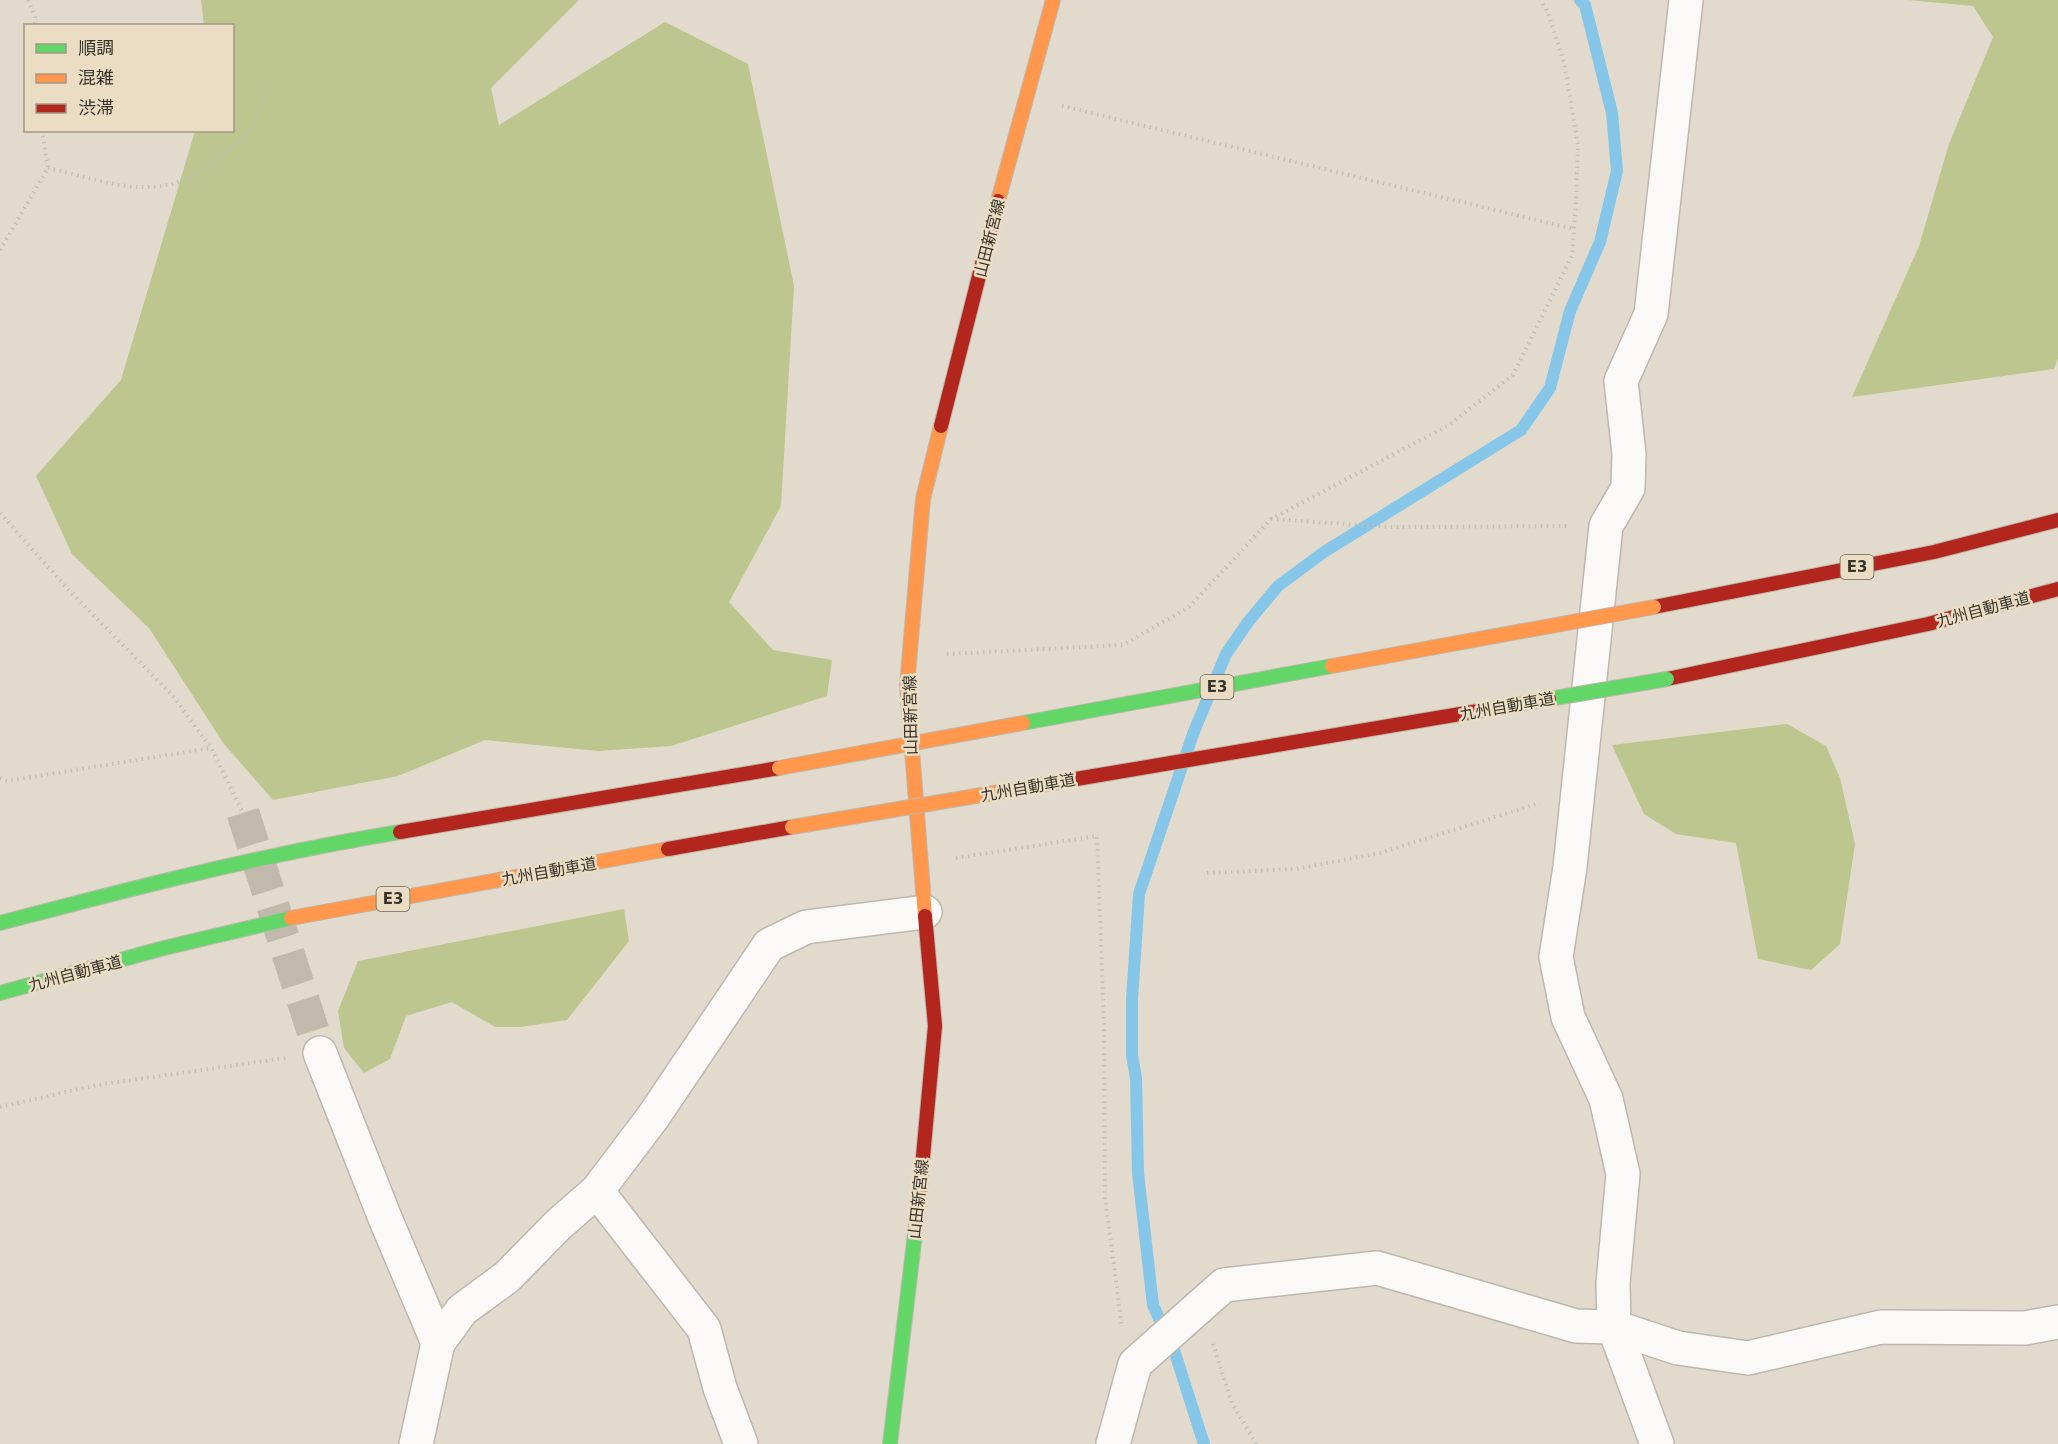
<svg xmlns="http://www.w3.org/2000/svg" width="2058" height="1444" viewBox="0 0 2058 1444" font-family="'DejaVu Sans','Noto Sans JP',sans-serif">
  <style>
    .forest { fill: #bcc68e }
    .lines { fill: none; stroke-linecap: round; stroke-linejoin: round }
    .stream { stroke: #86c7e9; stroke-width: 12 }
    .street-tunnel { stroke: #c0b9ac; stroke-width: 33; stroke-dasharray: 33 16; stroke-linecap: butt }
    .street-casing { stroke: #bdb7ad; stroke-width: 36 }
    .fast-casing { stroke: #bdb7ad; stroke-width: 16 }
    .slow-casing { stroke: #bdb7ad; stroke-width: 16 }
    .jam-casing { stroke: #bdb7ad; stroke-width: 16 }
    .path { stroke: #c1bfba; stroke-width: 4; stroke-dasharray: 1.5 4.5; stroke-linecap: butt }
    .street { stroke: #fbf9f7; stroke-width: 33 }
    .fast { stroke: #63d668; stroke-width: 14 }
    .slow { stroke: #ff974d; stroke-width: 14 }
    .jam { stroke: #b3261e; stroke-width: 14 }
    .fast-bridge-casing { stroke: #bdb7ad; stroke-width: 16; stroke-linecap: butt }
    .slow-bridge-casing { stroke: #bdb7ad; stroke-width: 16; stroke-linecap: butt }
    .jam-bridge-casing { stroke: #bdb7ad; stroke-width: 16; stroke-linecap: butt }
    .fast-bridge { stroke: #63d668; stroke-width: 14 }
    .slow-bridge { stroke: #ff974d; stroke-width: 14 }
    .jam-bridge { stroke: #b3261e; stroke-width: 14 }
    .labels { text-anchor: middle; stroke-width: 5; stroke-linejoin: round; paint-order: stroke }
    .shield { fill: #eaddc4; stroke: #6d6758; stroke-width: 1.5 }
    .shield-label { font-size: 15px; font-weight: bold; fill: #38342a }
    .street-label { font-size: 16px; fill: #38342a; stroke: #eaddc4 }
  </style>
  <rect width="100%" height="100%" fill="#e2dacc"/>
  <!-- forest -->
  <g class="forest">
    <path d="M 201,0 L 579,0 L 491,88 L 499,125 L 665,22 L 748,64 L 794,286 L 781,506 L 729,602 L 773,650 L 832,660 L 827,696 L 671,746 L 598,751 L 485,740 L 398,776 L 273,800 L 224,744 L 149,628 L 72,554 L 36,476 L 121,380 L 195,131 L 232,130 L 232,26 L 204,25 Z"/>
    <path d="M 1908,0 L 2058,0 L 2058,358 L 2054,369 L 1852,397 L 1919,246 L 1949,144 L 1993,37 L 1973,6 Z"/>
    <path d="M 1787,724 L 1826,746 L 1840,778 L 1855,844 L 1840,944 L 1811,970 L 1758,959 L 1736,843 L 1676,834 L 1644,814 L 1612,745 Z"/>
    <path d="M 624,909 L 629,941 L 567,1020 L 521,1027 L 495,1027 L 452,1002 L 406,1016 L 390,1059 L 364,1073 L 344,1048 L 338,1011 L 358,961 Z"/>
  </g>
  <g class="lines">
    <!-- stream -->
    <path class="stream" d="M 1204,1444 L 1175,1353 L 1153,1305 L 1138,1173 L 1136,1078 L 1132,1055 L 1132,999 L 1139,894 L 1193,734 L 1226,654 L 1248,622 L 1278,586 L 1324,552 L 1521,430 L 1550,388 L 1570,311 L 1600,242 L 1617,171 L 1612,113 L 1585,5 L 1580,0"/>
    <!-- street-tunnel -->
    <path class="street-tunnel" d="M 243,813 L 320,1053"/>
    <!-- street casing -->
    <g class="street-casing">
      <g id="street">
        <path d="M 320,1053 L 385,1218 L 438,1343"/>
        <path d="M 597,1191 L 704,1329 L 720,1388 L 741,1444"/>
        <path d="M 416,1444 L 438,1343 L 462,1310 L 507,1277 L 558,1225 L 597,1191 L 653,1117 L 769,945 L 806,927 L 925,912"/>
        <path d="M 1113,1444 L 1135,1364 L 1224,1285 L 1377,1268 L 1576,1326 L 1614,1327 L 1678,1348 L 1748,1358 L 1881,1327 L 2025,1328 L 2058,1322"/>
        <path d="M 1657,1444 L 1614,1327 L 1613,1283 L 1623,1174 L 1606,1099 L 1568,1017 L 1556,957 L 1570,867 L 1606,526 L 1628,488 L 1629,454 L 1621,381 L 1651,314 L 1686,0"/>
      </g>
    </g>
    <!-- fast casing -->
    <g class="fast-casing">
      <g id="fast">
        <path d="M 0,923 C 133,888 265,854 400,832"/>
        <path d="M 0,993 L 164,948 L 291,918"/>
        <path d="M 890,1444 L 919,1200"/>
      </g>
    </g>
    <!-- slow casing -->
    <g class="slow-casing">
      <g id="slow">
        <path d="M 998,201 L 1053,0"/>
        <path d="M 925,916 L 907,686 L 923,499 L 941,426"/>
        <path d="M 291,918 L 668,849"/>
      </g>
    </g>
    <!-- jam casing -->
    <g class="jam-casing">
      <g id="jam">
        <path d="M 941,426 L 998,201"/>
        <path d="M 1654,607 L 1934,552 L 2058,520"/>
        <path d="M 1667,679 L 1928,624 L 2058,589"/>
        <path d="M 400,832 L 779,768"/>
        <path d="M 668,849 L 792,827"/>
        <path d="M 919,1200 L 935,1026 L 925,916"/>
      </g>
    </g>
    <!-- path -->
    <g class="path">
      <path d="M 28,0 L 35,17 L 35,26"/>
      <path d="M 1062,106 L 1574,229"/>
      <path d="M 48,168 C 94,178 145,200 191,177 C 201,173 209,164 218,158 C 247,137 255,129 264,94"/>
      <path d="M 0,250 L 48,168 L 42,130"/>
      <path d="M 0,513 L 67,588 L 173,696 L 211,748 L 243,813"/>
      <path d="M 1271,519 L 1390,527 L 1570,526"/>
      <path d="M 947,654 L 1123,645 L 1189,607 L 1271,519 L 1449,425 L 1513,375 L 1572,256 L 1576,201 L 1578,145 L 1564,62 L 1547,10 L 1540,0"/>
      <path d="M 0,778 L 7,781 L 211,748"/>
      <path d="M 956,858 L 1097,836 L 1104,1024 L 1105,1198 L 1122,1327"/>
      <path d="M 1207,873 L 1296,869 L 1380,853 L 1540,803"/>
      <path d="M 0,1107 L 97,1085 L 286,1058"/>
      <path d="M 1213,1344 L 1232,1403 L 1256,1444"/>
    </g>
    <!-- street -->
    <use href="#street" class="street"/>
    <!-- fast -->
    <use href="#fast" class="fast"/>
    <!-- slow -->
    <use href="#slow" class="slow"/>
    <!-- jam -->
    <use href="#jam" class="jam"/>
    <!-- fast-bridge casing -->
    <g class="fast-bridge-casing">
      <g id="fast-bridge">
        <path d="M 1549,699 L 1667,679"/>
        <path d="M 1023,723 L 1332,666"/>
      </g>
    </g>
    <!-- slow-bridge casing -->
    <g class="slow-bridge-casing">
      <g id="slow-bridge">
        <path d="M 1332,666 L 1654,607"/>
        <path d="M 779,768 L 1023,723"/>
        <path d="M 792,827 L 1076,779"/>
      </g>
    </g>
    <!-- jam-bridge casing -->
    <g class="jam-bridge-casing">
      <path id="jam-bridge" d="M 1076,779 L 1549,699"/>
    </g>
    <!-- fast-bridge -->
    <use href="#fast-bridge" class="fast-bridge"/>
    <!-- slow-bridge -->
    <use href="#slow-bridge" class="slow-bridge"/>
    <!-- jam-bridge -->
    <use href="#jam-bridge" class="jam-bridge"/>
  </g>
  <g class="labels">
    <!-- shield labels -->
    <g class="shield">
      <rect x="1840.5" y="555" width="33" height="24" rx="4.5"/>
      <rect x="1200.5" y="675" width="33" height="24" rx="4.5"/>
      <rect x="376.5" y="887" width="33" height="24" rx="4.5"/>
    </g>
    <g class="shield-label">
      <text x="1857" y="572">E3</text>
      <text x="1217" y="692">E3</text>
      <text x="393" y="904">E3</text>
    </g>
    <!-- street labels -->
    <g class="street-label">
      <text transform="translate(989 238) rotate(-76)" y="6">山田新宮線</text>
      <text transform="translate(1983 609) rotate(-15)" y="6">九州自動車道</text>
      <text transform="translate(1507 706) rotate(-10)" y="6">九州自動車道</text>
      <text transform="translate(910 715) rotate(-91)" y="6">山田新宮線</text>
      <text transform="translate(1028 787) rotate(-10)" y="6">九州自動車道</text>
      <text transform="translate(549 871) rotate(-10)" y="6">九州自動車道</text>
      <text transform="translate(75 973) rotate(-15)" y="6">九州自動車道</text>
      <text transform="translate(918 1199) rotate(-84)" y="6">山田新宮線</text>
    </g>
  </g>
  <!-- legend -->
  <rect x="24" y="24" width="210" height="108" fill="#eaddc4" stroke="#a39986" stroke-width="1.5"/>
  <rect x="36" y="44" width="30" height="9" fill="#63d668" stroke="#a39986" stroke-width="1.5"/>
  <text x="78" y="54" font-size="18" fill="#38342a">順調</text>
  <rect x="36" y="74" width="30" height="9" fill="#ff974d" stroke="#a39986" stroke-width="1.5"/>
  <text x="78" y="84" font-size="18" fill="#38342a">混雑</text>
  <rect x="36" y="104" width="30" height="9" fill="#b3261e" stroke="#a39986" stroke-width="1.5"/>
  <text x="78" y="114" font-size="18" fill="#38342a">渋滞</text>
</svg>
